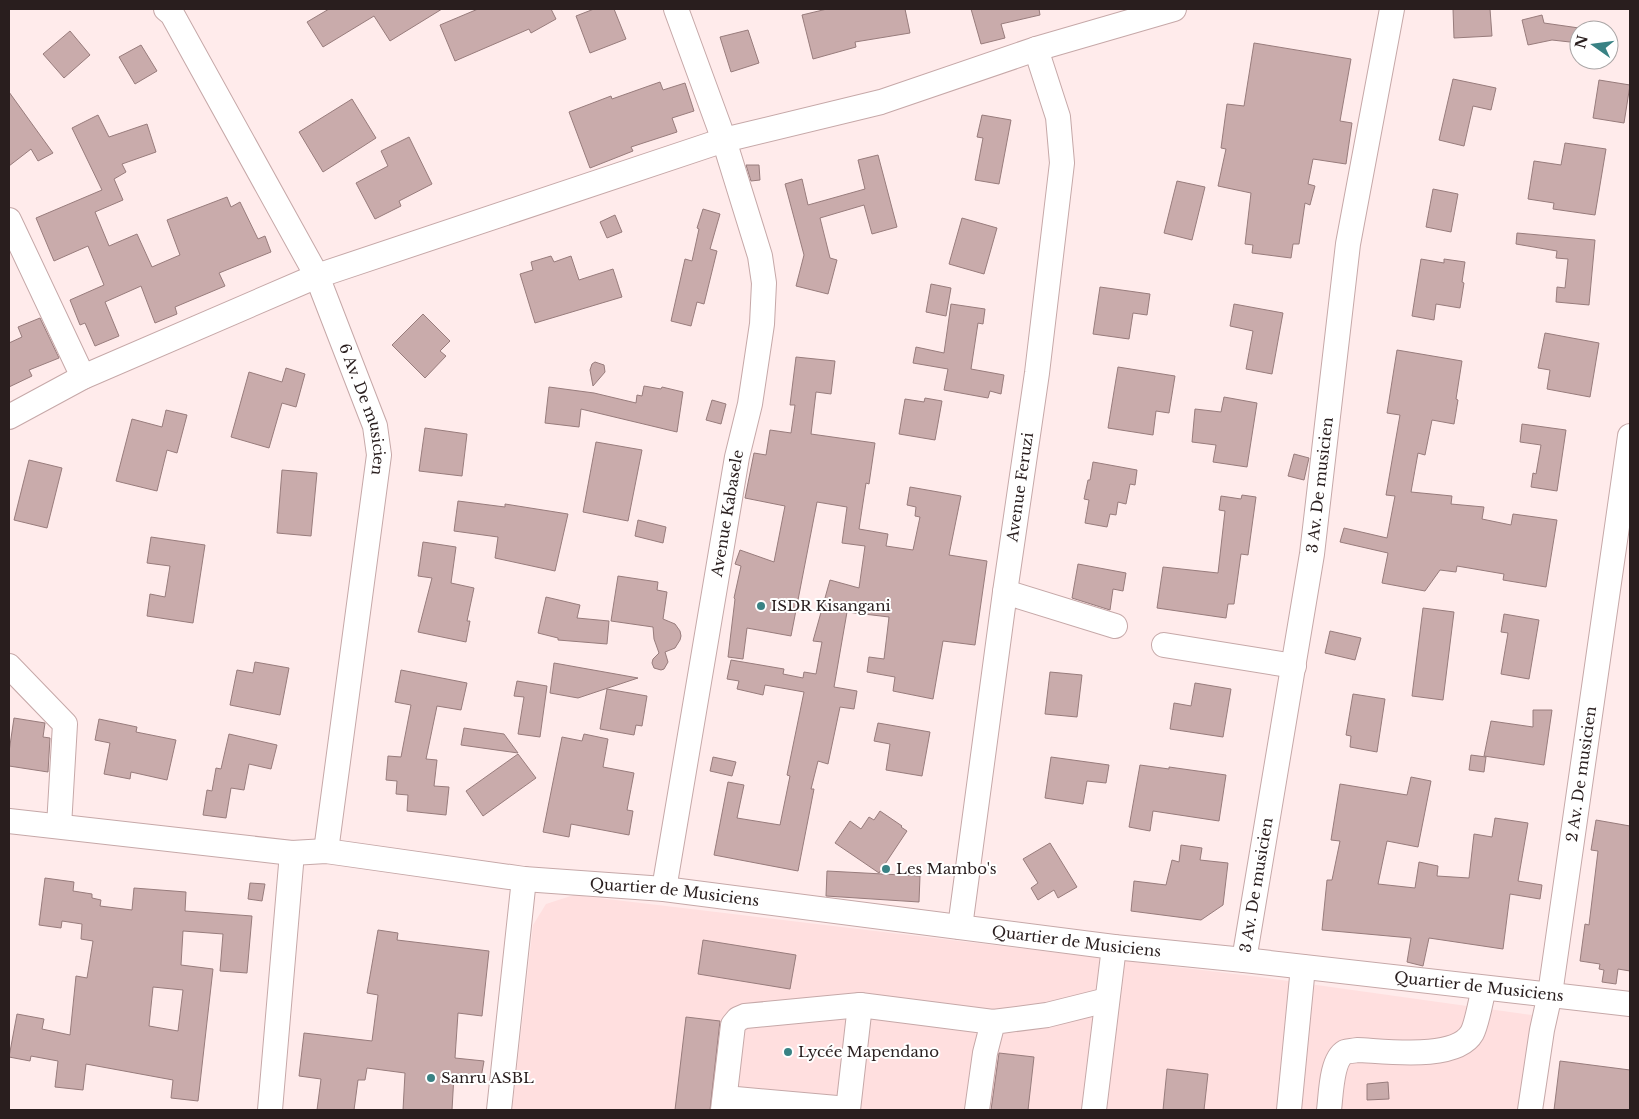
<svg xmlns="http://www.w3.org/2000/svg" width="1639" height="1119" viewBox="0 0 1639 1119" font-family="'Libre Baskerville',serif">
  <style>
    .built { fill: #ffdfdf }
    .building { fill: #c9abab; stroke: #987c7c; fill-rule: evenodd }
    .lines { fill: none; stroke-linecap: round; stroke-linejoin: round }
    .minor-casing { stroke: #c6a8a8; stroke-width: 26 }
    .minor { stroke: #fff; stroke-width: 24 }
    .poi-dot { fill: #398284; stroke: #fff; stroke-width: 2 }
    .labels { text-anchor: middle; stroke-width: 4; stroke-linejoin: round; paint-order: stroke }
    .street-label { font-size: 15px; fill: #291e1e; stroke: #fff }
    .poi-label { font-size: 15px; fill: #291e1e; stroke: #fff; text-anchor: start }
  </style>
  <rect width="100%" height="100%" fill="#ffebeb"/>
  <!-- built -->
  <path class="built" d="M 574,895 L 1260,977 L 1532,1015 L 1521,1110 L 512,1110 L 533,925 L 546,904 Z"/>
  <!-- building -->
  <g class="building">
    <path d="M 329,9 L 442,9 L 390,41 L 374,16 L 323,47 L 307,22 Z"/>
    <path d="M 478,9 L 551,9 L 556,19 L 531,33 L 529,29 L 455,61 L 440,25 Z"/>
    <path d="M 594,9 L 614,9 L 626,39 L 590,53 L 576,16 Z"/>
    <path d="M 827,9 L 905,9 L 910,33 L 855,42 L 856,47 L 813,59 L 802,15 Z"/>
    <path d="M 971,9 L 1039,9 L 1040,15 L 1001,24 L 1005,38 L 981,44 Z"/>
    <path d="M 1453,9 L 1490,9 L 1492,36 L 1454,38 Z"/>
    <path d="M 1542,15 L 1544,23 L 1579,28 L 1579,43 L 1552,40 L 1528,45 L 1522,20 Z"/>
    <path d="M 748,30 L 759,63 L 731,72 L 720,37 Z"/>
    <path d="M 70,31 L 90,55 L 64,78 L 43,54 Z"/>
    <path d="M 1254,43 L 1351,59 L 1340,121 L 1352,123 L 1346,164 L 1313,159 L 1308,184 L 1315,186 L 1310,205 L 1305,203 L 1299,244 L 1293,244 L 1291,258 L 1252,253 L 1253,245 L 1245,244 L 1251,193 L 1218,186 L 1226,149 L 1221,148 L 1227,104 L 1244,106 Z"/>
    <path d="M 141,45 L 157,71 L 135,84 L 119,57 Z"/>
    <path d="M 1453,79 L 1496,88 L 1491,110 L 1473,106 L 1464,146 L 1439,140 Z"/>
    <path d="M 1599,80 L 1630,85 L 1624,123 L 1593,118 Z"/>
    <path d="M 660,82 L 663,90 L 685,83 L 694,111 L 672,118 L 677,132 L 631,147 L 633,151 L 590,168 L 569,112 L 611,96 L 612,99 Z"/>
    <path d="M 9,92 L 53,153 L 38,161 L 31,149 L 9,166 Z"/>
    <path d="M 352,99 L 376,138 L 323,172 L 299,132 Z"/>
    <path d="M 98,115 L 109,137 L 147,124 L 156,152 L 122,164 L 126,172 L 114,179 L 123,200 L 95,212 L 109,246 L 137,234 L 152,267 L 180,255 L 167,220 L 227,197 L 231,207 L 240,202 L 258,239 L 265,236 L 271,252 L 219,273 L 225,286 L 175,307 L 177,314 L 155,323 L 141,286 L 105,302 L 119,336 L 95,346 L 85,323 L 80,325 L 70,300 L 104,285 L 88,246 L 54,261 L 36,218 L 102,190 L 72,128 Z"/>
    <path d="M 982,115 L 1011,120 L 999,184 L 975,180 L 983,138 L 977,137 Z"/>
    <path d="M 409,137 L 432,184 L 399,201 L 401,206 L 375,219 L 356,183 L 388,166 L 381,151 Z"/>
    <path d="M 1565,143 L 1606,149 L 1595,215 L 1553,209 L 1554,203 L 1528,199 L 1534,161 L 1561,165 Z"/>
    <path d="M 878,155 L 897,227 L 872,234 L 864,205 L 820,218 L 830,258 L 837,260 L 828,294 L 796,286 L 804,255 L 785,184 L 802,179 L 808,205 L 865,189 L 858,160 Z"/>
    <path d="M 746,165 L 759,165 L 760,180 L 751,181 Z"/>
    <path d="M 1177,181 L 1205,187 L 1192,240 L 1164,233 Z"/>
    <path d="M 1433,189 L 1458,194 L 1451,232 L 1426,227 Z"/>
    <path d="M 703,209 L 720,214 L 710,249 L 717,251 L 704,304 L 697,302 L 691,326 L 671,321 L 685,259 L 692,261 L 699,229 L 697,228 Z"/>
    <path d="M 615,215 L 622,232 L 607,238 L 600,222 Z"/>
    <path d="M 962,218 L 997,228 L 984,274 L 949,264 Z"/>
    <path d="M 1517,233 L 1595,240 L 1589,305 L 1556,302 L 1557,287 L 1565,288 L 1568,259 L 1556,258 L 1557,251 L 1516,244 Z"/>
    <path d="M 551,256 L 554,262 L 571,256 L 579,280 L 613,269 L 622,297 L 535,323 L 520,274 L 533,270 L 531,262 Z"/>
    <path d="M 1421,259 L 1444,263 L 1444,259 L 1465,262 L 1462,282 L 1464,283 L 1460,308 L 1436,304 L 1434,320 L 1412,316 Z"/>
    <path d="M 931,284 L 951,288 L 946,316 L 926,312 Z"/>
    <path d="M 1100,287 L 1150,294 L 1147,315 L 1133,313 L 1129,339 L 1093,334 Z"/>
    <path d="M 951,304 L 985,309 L 983,324 L 978,323 L 971,369 L 1004,375 L 1001,394 L 990,391 L 988,398 L 944,390 L 948,369 L 913,363 L 916,347 L 944,353 Z"/>
    <path d="M 1234,304 L 1283,313 L 1272,374 L 1246,369 L 1253,331 L 1230,326 Z"/>
    <path d="M 423,314 L 450,341 L 440,351 L 446,356 L 425,378 L 392,345 Z"/>
    <path d="M 40,318 L 59,358 L 29,370 L 32,376 L 9,387 L 9,343 L 22,337 L 18,327 Z"/>
    <path d="M 1545,333 L 1599,343 L 1590,397 L 1547,389 L 1550,370 L 1538,368 Z"/>
    <path d="M 1397,350 L 1462,361 L 1456,399 L 1458,400 L 1454,424 L 1432,420 L 1425,455 L 1418,453 L 1411,492 L 1452,496 L 1451,504 L 1484,507 L 1482,519 L 1511,525 L 1513,514 L 1557,520 L 1546,587 L 1503,580 L 1504,574 L 1457,566 L 1456,572 L 1440,570 L 1425,591 L 1382,583 L 1388,553 L 1340,542 L 1344,528 L 1387,538 L 1395,496 L 1386,495 L 1400,415 L 1387,413 Z"/>
    <path d="M 796,357 L 835,361 L 831,394 L 816,392 L 811,434 L 875,443 L 869,484 L 866,483 L 859,529 L 888,534 L 886,546 L 913,550 L 920,517 L 915,516 L 916,507 L 907,505 L 910,487 L 961,496 L 949,555 L 987,561 L 975,645 L 943,641 L 933,699 L 893,691 L 895,677 L 867,672 L 869,657 L 884,659 L 889,617 L 847,612 L 834,687 L 857,691 L 854,709 L 840,707 L 828,764 L 818,761 L 811,789 L 814,789 L 798,871 L 714,855 L 728,782 L 744,785 L 737,818 L 780,825 L 790,776 L 787,775 L 804,692 L 765,685 L 763,695 L 737,689 L 739,681 L 727,679 L 731,660 L 784,669 L 783,674 L 803,678 L 804,672 L 816,674 L 822,642 L 813,641 L 830,580 L 859,588 L 865,546 L 842,543 L 847,507 L 817,502 L 791,636 L 747,628 L 743,659 L 728,657 L 735,599 L 734,598 L 741,566 L 735,564 L 740,550 L 774,562 L 785,506 L 745,498 L 754,453 L 766,455 L 770,430 L 791,433 L 795,405 L 790,405 Z"/>
    <path d="M 595,362 L 604,365 L 605,372 L 593,386 L 590,370 L 592,364 Z"/>
    <path d="M 1118,367 L 1175,376 L 1169,413 L 1156,411 L 1153,435 L 1108,428 Z"/>
    <path d="M 286,368 L 305,374 L 296,407 L 282,403 L 269,448 L 231,437 L 249,372 L 282,382 Z"/>
    <path d="M 644,386 L 661,389 L 662,387 L 683,392 L 677,432 L 581,409 L 579,427 L 545,423 L 549,387 L 594,393 L 636,403 L 637,395 L 642,396 Z"/>
    <path d="M 1224,397 L 1257,403 L 1247,467 L 1213,462 L 1216,445 L 1192,442 L 1195,409 L 1221,412 Z"/>
    <path d="M 925,398 L 942,401 L 935,440 L 899,434 L 905,399 L 924,402 Z"/>
    <path d="M 712,400 L 726,404 L 721,424 L 706,420 Z"/>
    <path d="M 166,410 L 187,415 L 177,453 L 167,450 L 157,491 L 116,481 L 132,419 L 162,427 Z"/>
    <path d="M 1522,424 L 1566,430 L 1557,491 L 1531,487 L 1533,473 L 1536,474 L 1541,445 L 1520,442 Z"/>
    <path d="M 425,428 L 467,434 L 462,476 L 419,471 Z"/>
    <path d="M 596,442 L 642,450 L 628,521 L 583,512 Z"/>
    <path d="M 1294,454 L 1309,458 L 1304,480 L 1288,476 Z"/>
    <path d="M 29,460 L 62,468 L 47,528 L 14,520 Z"/>
    <path d="M 1093,462 L 1137,470 L 1135,485 L 1130,484 L 1126,504 L 1118,502 L 1116,515 L 1110,514 L 1107,527 L 1085,523 L 1089,500 L 1084,499 L 1088,480 L 1090,480 Z"/>
    <path d="M 282,470 L 317,473 L 311,536 L 277,533 Z"/>
    <path d="M 1242,495 L 1256,497 L 1248,555 L 1241,554 L 1234,604 L 1228,604 L 1226,618 L 1157,608 L 1163,567 L 1218,573 L 1225,511 L 1219,510 L 1221,496 L 1241,499 Z"/>
    <path d="M 458,501 L 505,507 L 505,504 L 568,514 L 555,571 L 495,558 L 498,537 L 454,531 Z"/>
    <path d="M 638,520 L 666,527 L 663,543 L 635,536 Z"/>
    <path d="M 151,537 L 205,545 L 193,623 L 147,616 L 150,594 L 165,597 L 170,566 L 147,563 Z"/>
    <path d="M 423,542 L 456,547 L 451,583 L 474,588 L 467,621 L 470,621 L 466,642 L 418,632 L 432,578 L 418,576 Z"/>
    <path d="M 1078,564 L 1126,573 L 1123,591 L 1113,589 L 1110,610 L 1072,598 Z"/>
    <path d="M 618,576 L 658,582 L 657,590 L 667,592 L 663,619 L 675,624 L 680,631 L 681,636 L 680,640 L 675,648 L 665,652 L 668,662 L 664,669 L 661,670 L 654,668 L 652,663 L 653,659 L 659,653 L 654,639 L 653,627 L 611,621 Z"/>
    <path d="M 546,597 L 580,605 L 577,618 L 609,621 L 607,644 L 558,640 L 558,638 L 538,633 Z"/>
    <path d="M 1423,608 L 1454,612 L 1443,700 L 1412,696 Z"/>
    <path d="M 1504,614 L 1539,620 L 1529,679 L 1501,674 L 1508,633 L 1501,632 Z"/>
    <path d="M 1330,631 L 1361,638 L 1355,660 L 1325,653 Z"/>
    <path d="M 255,662 L 289,668 L 280,715 L 230,705 L 237,670 L 253,673 Z"/>
    <path d="M 554,663 L 638,678 L 578,698 L 550,693 Z"/>
    <path d="M 401,670 L 467,683 L 461,710 L 437,706 L 426,759 L 437,760 L 434,786 L 449,787 L 446,815 L 407,811 L 408,795 L 396,794 L 397,781 L 386,780 L 388,756 L 401,757 L 411,705 L 395,702 Z"/>
    <path d="M 1050,672 L 1082,675 L 1077,717 L 1045,714 Z"/>
    <path d="M 517,681 L 547,686 L 540,737 L 518,734 L 524,697 L 514,696 Z"/>
    <path d="M 1195,683 L 1231,689 L 1223,737 L 1170,729 L 1174,703 L 1191,706 Z"/>
    <path d="M 607,689 L 647,696 L 642,726 L 636,725 L 634,735 L 600,729 Z"/>
    <path d="M 1353,694 L 1385,699 L 1377,752 L 1350,747 L 1351,736 L 1346,735 Z"/>
    <path d="M 1533,710 L 1552,710 L 1544,765 L 1484,756 L 1491,721 L 1533,727 Z"/>
    <path d="M 14,718 L 45,723 L 43,737 L 50,738 L 48,772 L 9,766 L 9,752 Z"/>
    <path d="M 99,719 L 137,727 L 136,732 L 176,740 L 167,780 L 131,772 L 130,779 L 104,774 L 110,743 L 95,740 Z"/>
    <path d="M 878,723 L 930,732 L 922,776 L 886,770 L 890,744 L 874,741 Z"/>
    <path d="M 464,728 L 504,734 L 518,753 L 461,745 Z"/>
    <path d="M 229,734 L 277,745 L 271,769 L 249,764 L 244,790 L 231,788 L 226,818 L 203,815 L 207,790 L 212,791 L 216,768 L 221,769 Z"/>
    <path d="M 584,734 L 608,739 L 603,767 L 634,773 L 627,810 L 633,811 L 629,835 L 571,824 L 569,837 L 543,832 L 562,737 L 582,741 Z"/>
    <path d="M 518,754 L 536,778 L 483,816 L 466,791 Z"/>
    <path d="M 1471,755 L 1486,757 L 1484,772 L 1469,770 Z"/>
    <path d="M 713,757 L 736,762 L 732,776 L 710,771 Z"/>
    <path d="M 1051,757 L 1109,765 L 1106,783 L 1087,781 L 1083,804 L 1045,798 Z"/>
    <path d="M 1140,765 L 1169,769 L 1169,767 L 1226,775 L 1219,821 L 1153,811 L 1150,831 L 1129,827 Z"/>
    <path d="M 1411,777 L 1431,781 L 1418,847 L 1387,841 L 1378,884 L 1415,888 L 1419,862 L 1438,866 L 1437,876 L 1469,878 L 1474,834 L 1492,837 L 1495,818 L 1528,823 L 1518,881 L 1542,885 L 1540,899 L 1510,894 L 1503,949 L 1429,938 L 1423,966 L 1407,962 L 1411,938 L 1322,930 L 1327,880 L 1332,880 L 1340,841 L 1331,840 L 1340,784 L 1407,795 Z"/>
    <path d="M 880,811 L 902,826 L 901,827 L 907,831 L 879,873 L 835,843 L 850,821 L 861,829 L 869,817 L 874,820 Z"/>
    <path d="M 1596,820 L 1630,826 L 1630,971 L 1618,969 L 1616,984 L 1602,982 L 1604,970 L 1599,969 L 1600,964 L 1580,961 L 1585,924 L 1589,925 L 1598,851 L 1591,850 Z"/>
    <path d="M 1050,843 L 1077,887 L 1058,898 L 1054,890 L 1038,900 L 1031,888 L 1038,883 L 1023,859 Z"/>
    <path d="M 1181,845 L 1202,848 L 1200,860 L 1228,863 L 1223,905 L 1201,920 L 1131,911 L 1134,881 L 1166,885 L 1172,860 L 1179,862 Z"/>
    <path d="M 827,871 L 920,876 L 919,902 L 826,896 Z"/>
    <path d="M 45,878 L 74,882 L 73,891 L 92,894 L 92,898 L 101,900 L 100,906 L 132,910 L 134,888 L 186,892 L 185,911 L 252,916 L 247,973 L 220,971 L 223,934 L 183,931 L 181,965 L 213,969 L 198,1101 L 171,1098 L 173,1080 L 86,1064 L 83,1090 L 55,1087 L 58,1061 L 31,1056 L 30,1061 L 9,1057 L 17,1014 L 44,1019 L 42,1029 L 70,1035 L 76,976 L 87,978 L 93,941 L 81,939 L 82,924 L 62,921 L 61,928 L 39,925 ZM 153,987 L 183,990 L 178,1031 L 149,1026 Z"/>
    <path d="M 250,883 L 265,884 L 262,901 L 248,899 Z"/>
    <path d="M 378,930 L 398,933 L 397,940 L 489,951 L 482,1016 L 458,1013 L 455,1058 L 484,1061 L 481,1078 L 454,1075 L 452,1110 L 403,1110 L 405,1073 L 367,1068 L 365,1080 L 358,1080 L 354,1110 L 317,1110 L 321,1079 L 299,1076 L 304,1033 L 372,1041 L 378,995 L 367,993 Z"/>
    <path d="M 703,940 L 796,955 L 790,989 L 698,974 Z"/>
    <path d="M 686,1017 L 720,1021 L 710,1110 L 675,1110 Z"/>
    <path d="M 999,1053 L 1034,1057 L 1028,1110 L 991,1110 Z"/>
    <path d="M 1560,1061 L 1630,1070 L 1630,1110 L 1554,1110 Z"/>
    <path d="M 1167,1069 L 1208,1074 L 1204,1110 L 1163,1110 Z"/>
    <path d="M 1388,1082 L 1389,1099 L 1367,1100 L 1367,1084 Z"/>
  </g>
  <g class="lines">
    <!-- minor casing -->
    <g class="minor-casing">
      <g id="minor">
        <path id="s1" d="M 166,9 L 172,14 L 317,276 L 375,426 L 379,455 L 326,851"/>
        <path d="M 9,220 L 83,377"/>
        <path d="M 9,417 L 83,377 L 317,276 L 724,140 L 881,102 L 1036,49 L 1174,9"/>
        <path d="M 1005,592 L 1115,626"/>
        <path d="M 1164,645 L 1294,666"/>
        <path d="M 9,666 L 65,724 L 59,826"/>
        <path id="s2" d="M 9,821 L 292,853 L 326,851 L 524,879 L 664,889 L 1114,947 L 1244,960 L 1630,1004"/>
        <path id="s3" d="M 664,889 L 737,457 L 750,404 L 762,324 L 764,283 L 760,256 L 724,140 L 676,9"/>
        <path id="s4" d="M 960,927 L 1005,592 L 1037,373 L 1062,163 L 1058,117 L 1036,49"/>
        <path id="s5" d="M 1244,960 L 1312,554 L 1348,244 L 1392,9"/>
        <path d="M 725,1098 L 848,1109"/>
        <path d="M 270,1110 L 292,853"/>
        <path d="M 499,1110 L 524,879"/>
        <path d="M 723,1110 L 733,1025 L 738,1019 L 745,1016 L 860,1005 L 993,1022"/>
        <path d="M 848,1110 L 860,1005"/>
        <path d="M 977,1110 L 985,1053 L 993,1022 L 1047,1015 L 1107,1000"/>
        <path d="M 1094,1110 L 1114,947"/>
        <path d="M 1289,1110 L 1303,967"/>
        <path d="M 1329,1110 C 1331,1096 1331,1060 1345,1052 C 1348,1051 1353,1051 1357,1050 C 1385,1051 1456,1061 1472,1033 C 1477,1024 1481,999 1484,988"/>
        <path id="s6" d="M 1530,1110 L 1542,1030 L 1550,994 L 1630,436"/>
      </g>
    </g>
    <!-- minor -->
    <use href="#minor" class="minor"/>
  </g>
  <!-- markers -->
  <g class="poi-dot">
    <circle cx="761" cy="606" r="5"/>
    <circle cx="886" cy="869" r="5"/>
    <circle cx="788" cy="1052" r="5"/>
    <circle cx="431" cy="1078" r="5"/>
  </g>
  <g class="labels">
    <!-- street labels -->
    <g class="street-label">
      <text dy="5" stroke="none"><textPath href="#s1" startOffset="449">6 Av. De musicien</textPath></text>
      <text dy="5" stroke="none"><textPath href="#s5" startOffset="481">3 Av. De musicien</textPath></text>
      <text dy="5" stroke="none"><textPath href="#s4" startOffset="444">Avenue Feruzi</textPath></text>
      <text dy="5" stroke="none"><textPath href="#s3" startOffset="381">Avenue Kabasele</textPath></text>
      <text dy="5" stroke="none"><textPath href="#s6" startOffset="340">2 Av. De musicien</textPath></text>
      <text dy="5" stroke="none"><textPath href="#s5" startOffset="76">3 Av. De musicien</textPath></text>
      <text dy="5" stroke="none"><textPath href="#s2" startOffset="670">Quartier de Musiciens</textPath></text>
      <text dy="5" stroke="none"><textPath href="#s2" startOffset="1075">Quartier de Musiciens</textPath></text>
      <text dy="5" stroke="none"><textPath href="#s2" startOffset="1480">Quartier de Musiciens</textPath></text>
    </g>
    <!-- poi labels -->
    <g class="poi-label">
      <text x="771" y="611">ISDR Kisangani</text>
      <text x="896" y="874">Les Mambo's</text>
      <text x="798" y="1057">Lycée Mapendano</text>
      <text x="441" y="1083">Sanru ASBL</text>
    </g>
  </g>
  <!-- border -->
  <rect width="1639" height="1119" fill="none" stroke="#291e1e" stroke-width="20"/>
  <!-- north arrow -->
  <g transform="translate(1594 45) rotate(284)"><circle r="24" fill="#ffffff" stroke="#a9a5a5"/>
  <path d="M0-4L9 19L0 12L-9 19Z" fill="#398284"/>
  <text y="-8" font-size="14" font-weight="bold" text-anchor="middle" fill="#291e1e">N</text>
  </g>
</svg>
